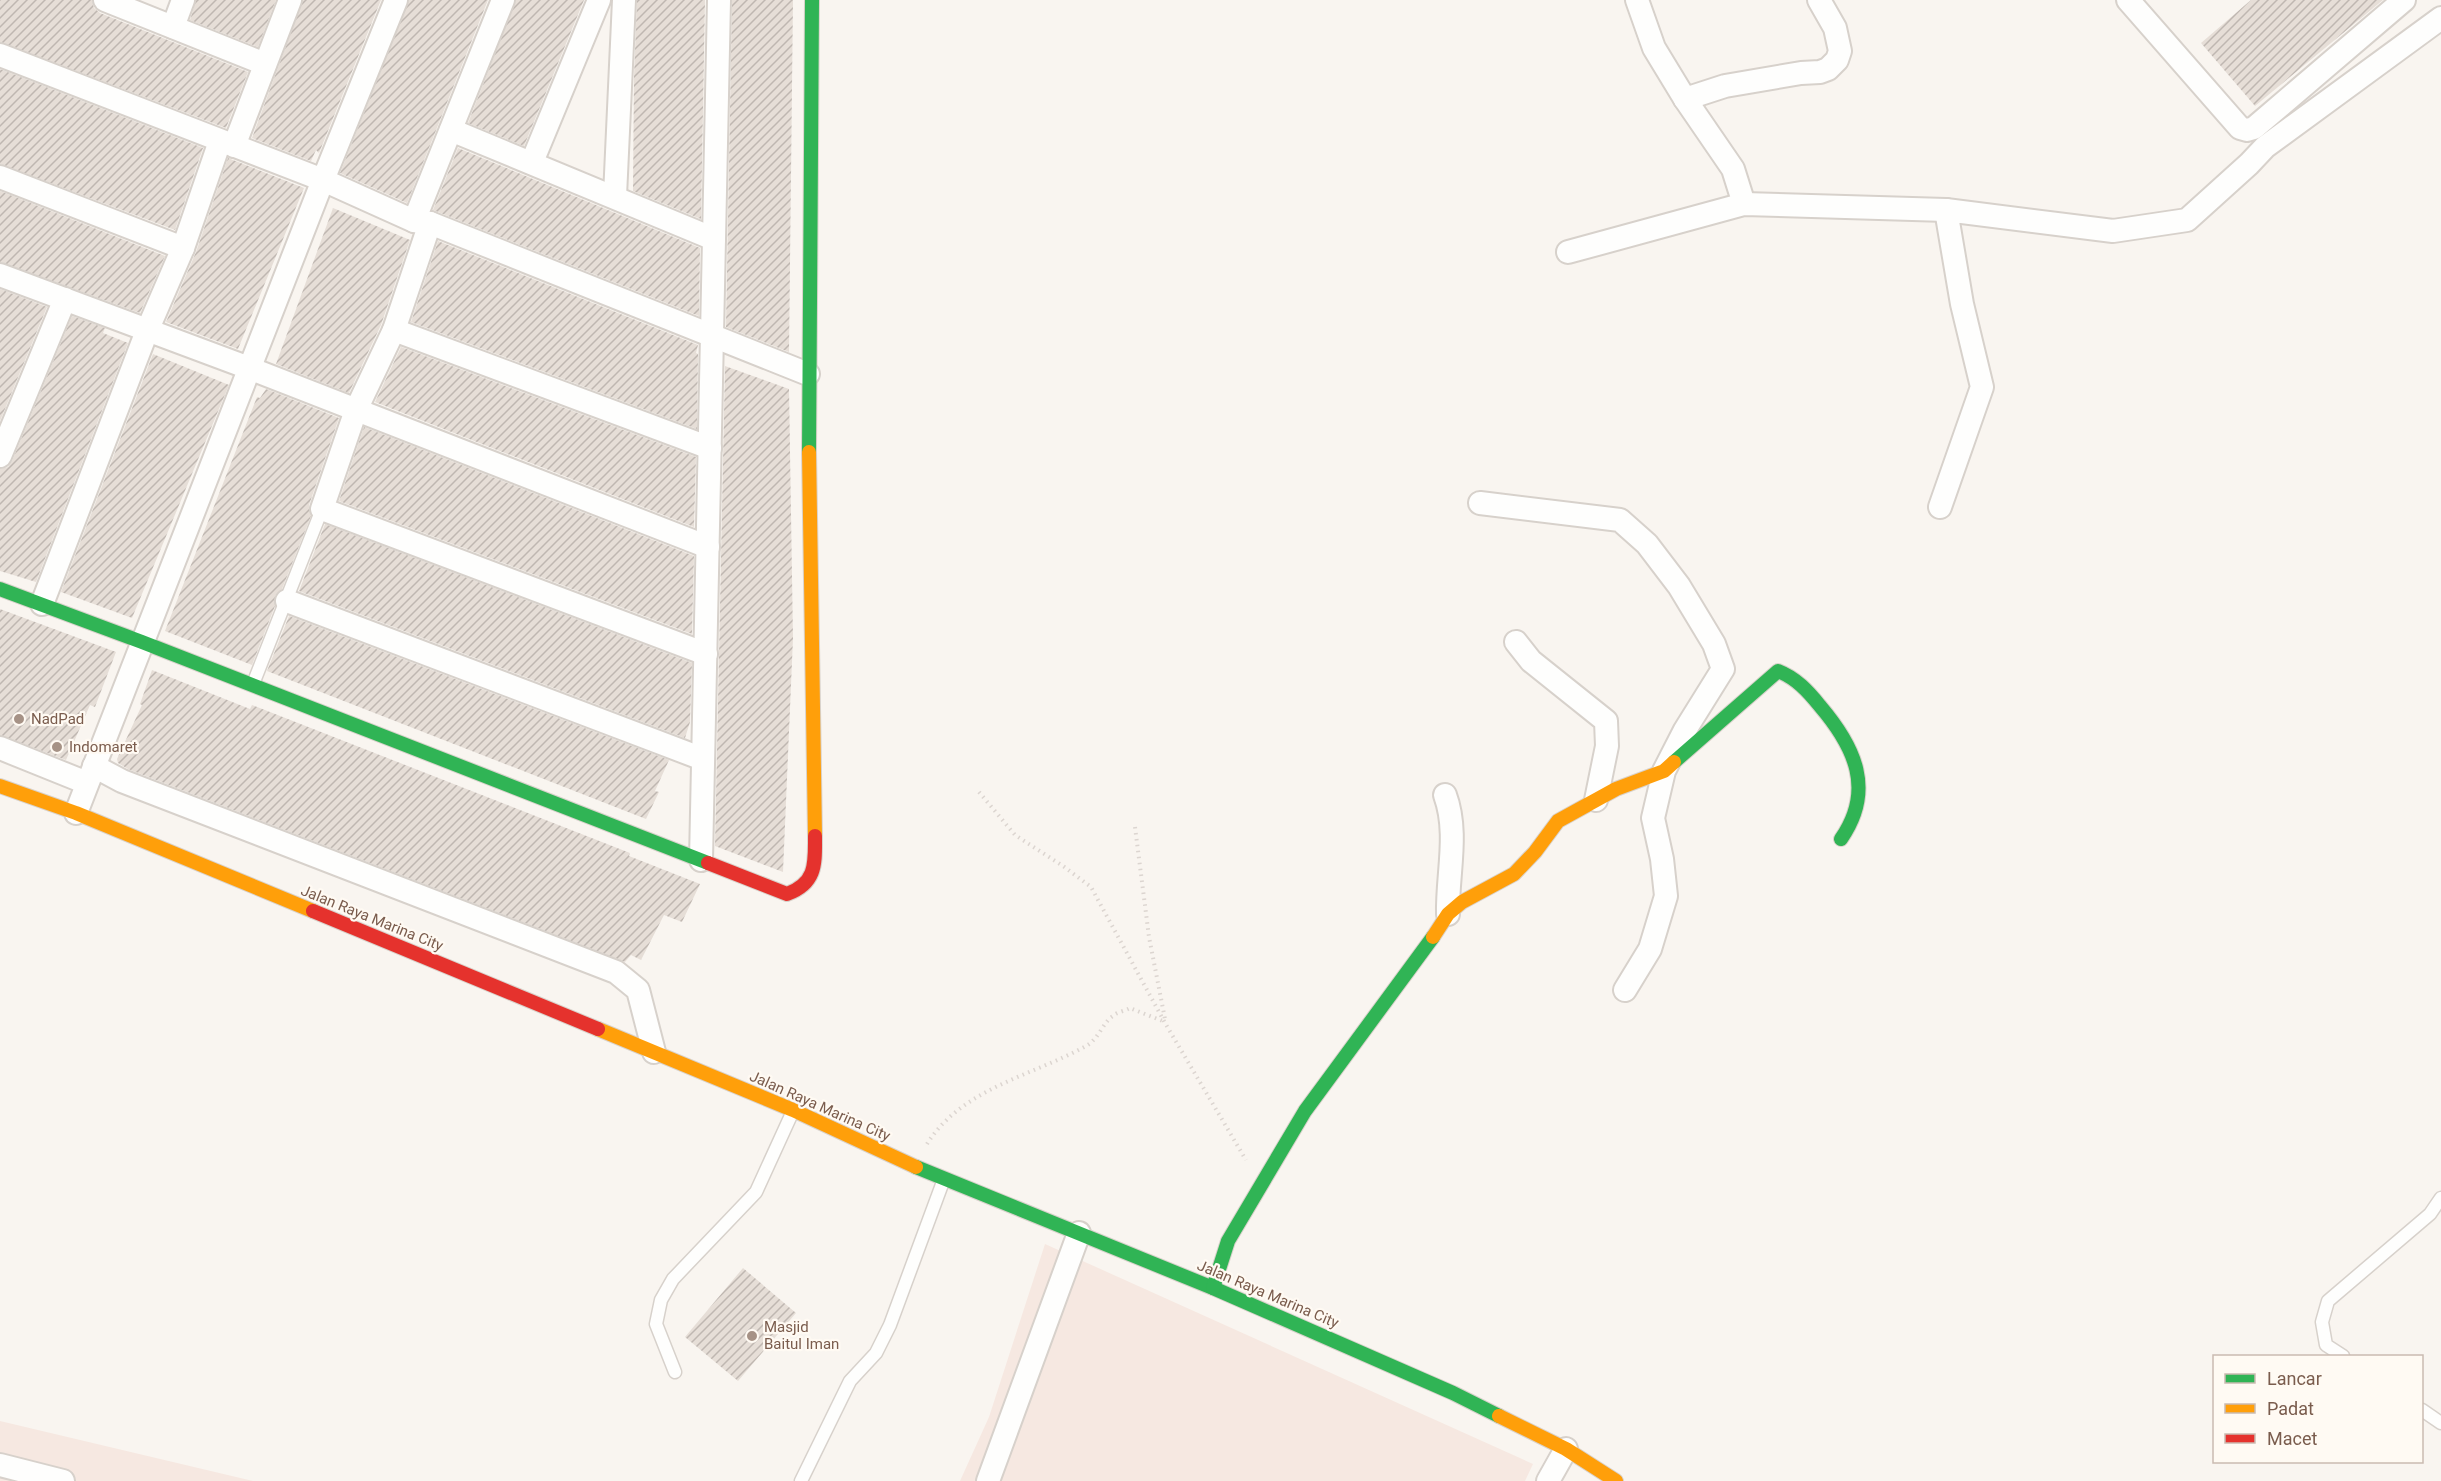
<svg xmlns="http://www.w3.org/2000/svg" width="2441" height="1481" viewBox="0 0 2441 1481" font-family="Roboto,sans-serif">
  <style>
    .commercial { fill: #f6e8e1 }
    .building { fill: url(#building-hatch) }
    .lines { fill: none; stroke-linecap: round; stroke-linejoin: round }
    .lane-casing { stroke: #d7d1cb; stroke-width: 15 }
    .street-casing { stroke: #d7d1cb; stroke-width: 26 }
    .fast-casing { stroke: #d9d2cb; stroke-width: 16 }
    .slow-casing { stroke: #d9d2cb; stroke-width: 16 }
    .jam-casing { stroke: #d9d2cb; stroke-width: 16 }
    .path { stroke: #dcd5d0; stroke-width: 4; stroke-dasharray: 1.5 4.5; stroke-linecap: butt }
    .lane { stroke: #fefefd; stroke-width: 12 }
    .street { stroke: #fefefd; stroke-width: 22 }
    .fast { stroke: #30b455; stroke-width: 14 }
    .slow { stroke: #ff9f0a; stroke-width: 14 }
    .jam { stroke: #e5322d; stroke-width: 14 }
    .poi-dot { fill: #a69286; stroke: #fffaf3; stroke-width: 2 }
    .labels { text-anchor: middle; stroke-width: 4.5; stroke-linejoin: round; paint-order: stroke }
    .poi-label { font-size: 15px; fill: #7a5c4d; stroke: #fffaf3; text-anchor: start }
    .street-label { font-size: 15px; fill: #7a5c4d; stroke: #fffaf3 }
  </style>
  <defs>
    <pattern id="building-hatch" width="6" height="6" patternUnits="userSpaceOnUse" patternTransform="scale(1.5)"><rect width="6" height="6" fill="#e6ded7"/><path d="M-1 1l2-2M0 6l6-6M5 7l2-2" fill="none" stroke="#bfb7b1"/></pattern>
  </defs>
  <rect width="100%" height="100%" fill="#f9f5f0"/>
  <!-- commercial -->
  <g class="commercial">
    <path d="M 1045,1244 L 1533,1464 L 1525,1481 L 960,1481 L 989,1417 Z"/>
    <path d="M 0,1421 L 253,1481 L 0,1481 Z"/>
  </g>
  <!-- building -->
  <g class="building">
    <path d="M 0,0 L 92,0 L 94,8 L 100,13 L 248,72 L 226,128 L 0,42 Z"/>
    <path d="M 196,0 L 276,0 L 258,47 L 190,20 Z"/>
    <path d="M 303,0 L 381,0 L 319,153 L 316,150 L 311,161 L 252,138 Z"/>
    <path d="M 409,0 L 488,0 L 407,203 L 340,173 Z"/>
    <path d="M 516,0 L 584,0 L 524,146 L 468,123 Z"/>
    <path d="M 637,0 L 705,0 L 701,219 L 633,191 L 634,77 Z"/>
    <path d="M 732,0 L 793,0 L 789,352 L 726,327 Z"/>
    <path d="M 2251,0 L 2383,0 L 2255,106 L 2201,43 Z"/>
    <path d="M 0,69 L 203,148 L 175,230 L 0,164 Z"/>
    <path d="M 458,148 L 700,248 L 699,316 L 433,210 Z"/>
    <path d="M 228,158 L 304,188 L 238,349 L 166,322 L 196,252 Z"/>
    <path d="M 0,191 L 165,256 L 140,313 L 0,262 Z"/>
    <path d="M 333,208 L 410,240 L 381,325 L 349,393 L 276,364 Z"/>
    <path d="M 438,241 L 698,345 L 696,353 L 698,354 L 697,429 L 411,322 Z"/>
    <path d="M 0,289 L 47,307 L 0,421 Z"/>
    <path d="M 72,316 L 105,328 L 103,333 L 128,343 L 36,582 L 0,571 L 0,469 L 8,467 L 12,461 Z"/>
    <path d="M 401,347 L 696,457 L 694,527 L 375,402 Z"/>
    <path d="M 153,354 L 229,385 L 132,618 L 61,592 Z"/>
    <path d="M 725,366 L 789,389 L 793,638 L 783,872 L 715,846 Z"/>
    <path d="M 266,389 L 339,418 L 309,505 L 311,516 L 282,589 L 275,596 L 275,606 L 252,665 L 165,631 L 257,397 L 260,398 Z"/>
    <path d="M 364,427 L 694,556 L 692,634 L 339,501 Z"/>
    <path d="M 325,524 L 692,663 L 690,722 L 685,738 L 299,591 Z"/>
    <path d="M 0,609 L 116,652 L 95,707 L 90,705 L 66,760 L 0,735 Z"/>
    <path d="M 289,616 L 669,760 L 655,791 L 659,792 L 646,819 L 267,671 Z"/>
    <path d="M 152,670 L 250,709 L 252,705 L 630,853 L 629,856 L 700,884 L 682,922 L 664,915 L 641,960 L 631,955 L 625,962 L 128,769 L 118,763 L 117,759 L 142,705 L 140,704 Z"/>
    <path d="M 743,1268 L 796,1313 L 738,1381 L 685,1337 Z"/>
  </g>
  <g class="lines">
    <!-- lane casing -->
    <g class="lane-casing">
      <g id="lane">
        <path d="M 253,684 L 322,509"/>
        <path d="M 2343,1356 L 2326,1345 L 2322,1322 L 2328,1301 L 2430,1214 L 2441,1198"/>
        <path d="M 675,1372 L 656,1324 L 661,1300 L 673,1279 L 756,1192 L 793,1111"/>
        <path d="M 2422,1410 L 2441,1423"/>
        <path d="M 801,1481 L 850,1381 L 876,1353 L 890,1325 L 944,1179"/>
      </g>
    </g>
    <!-- street casing -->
    <g class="street-casing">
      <g id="street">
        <path d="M 105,0 L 265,64"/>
        <path d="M 1637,0 L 1654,48 L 1685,99 L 1733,169 L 1744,204"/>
        <path d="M 2128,0 L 2240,128 L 2247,130 L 2254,128 L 2404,0"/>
        <path d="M 173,27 L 183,0"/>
        <path d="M 0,55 L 323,180 L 414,221 L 430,223 L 808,374"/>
        <path d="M 1685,99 L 1725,86 L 1801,73 L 1820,72 L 1828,69 L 1837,60 L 1840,51 L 1835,28 L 1819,0"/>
        <path d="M 451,130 L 714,239"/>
        <path d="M 234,146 L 290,0"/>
        <path d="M 532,162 L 599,0"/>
        <path d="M 0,177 L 183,248"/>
        <path d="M 615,196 L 624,0"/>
        <path d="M 414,221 L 503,0"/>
        <path d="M 430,223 L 394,330 L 710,448"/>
        <path d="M 1568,252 L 1744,204 L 1946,210"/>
        <path d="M 0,275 L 249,368 L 708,547"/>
        <path d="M 394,330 L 356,410 L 322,509 L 706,654"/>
        <path d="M 0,456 L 65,299"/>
        <path d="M 1480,503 L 1620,520 L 1647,544 L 1679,586 L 1714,644 L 1723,669 L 1685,730 L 1664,771 L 1653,818 L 1662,859 L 1666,896 L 1650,949 L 1625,990"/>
        <path d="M 1940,507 L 1982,387 L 1962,304 L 1946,210 L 2113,231 L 2187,220 L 2249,164 L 2265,147 L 2441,18"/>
        <path d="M 287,601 L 703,759"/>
        <path d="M 42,604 L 147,331 L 183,248 L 220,141"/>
        <path d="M 1516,642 L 1531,661 L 1606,721 L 1607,746 L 1596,800"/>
        <path d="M 0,748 L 87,783"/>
        <path d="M 94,766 L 122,781 L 616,972 L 638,990 L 654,1052"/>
        <path d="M 1445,795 C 1459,833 1447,875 1448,914"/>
        <path d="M 76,813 L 323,180 L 396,0"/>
        <path d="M 701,860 L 719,0"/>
        <path d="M 0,1465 L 63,1481"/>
        <path d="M 988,1481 L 1079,1233"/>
        <path d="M 1548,1481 L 1566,1449"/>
      </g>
    </g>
    <!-- fast casing -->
    <g class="fast-casing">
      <g id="fast">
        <path d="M 809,452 L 812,0"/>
        <path d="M 0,589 L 142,642 L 708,863"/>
        <path d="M 1674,762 L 1778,671 C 1796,678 1808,691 1820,706 C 1855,747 1875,790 1841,839"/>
        <path d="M 916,1167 L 1213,1288 L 1453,1393 L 1499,1416"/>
        <path d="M 1213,1288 L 1228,1241 L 1305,1111 L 1433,937"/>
      </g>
    </g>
    <!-- slow casing -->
    <g class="slow-casing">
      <g id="slow">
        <path d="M 809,452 L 815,836"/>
        <path d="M 0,786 L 76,813 L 313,911"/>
        <path d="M 1433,937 L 1448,914 L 1462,902 L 1514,874 L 1535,852 L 1558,821 L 1616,789 L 1664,771 L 1674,762"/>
        <path d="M 598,1029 L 793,1110 L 916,1167"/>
        <path d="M 1499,1416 L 1566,1449 L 1616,1481"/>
      </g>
    </g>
    <!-- jam casing -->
    <g class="jam-casing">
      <g id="jam">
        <path d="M 708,863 L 787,894 C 817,883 815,863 815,836"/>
        <path d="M 313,911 L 598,1029"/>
      </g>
    </g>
    <!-- path -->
    <g class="path">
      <path d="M 979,792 L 1015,835 L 1063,866 L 1091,887 L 1165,1023 L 1246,1160"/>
      <path d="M 1135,827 L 1149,937 L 1165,1019"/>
      <path d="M 927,1144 C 962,1088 1032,1076 1086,1046 C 1099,1039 1103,1022 1113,1016 C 1117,1012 1125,1011 1130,1008 L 1165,1022"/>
    </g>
    <!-- lane -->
    <use href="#lane" class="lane"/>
    <!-- street -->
    <use href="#street" class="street"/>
    <!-- fast -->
    <use href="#fast" class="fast"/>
    <!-- slow -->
    <use href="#slow" class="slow"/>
    <!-- jam -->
    <use href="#jam" class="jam"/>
  </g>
  <!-- markers -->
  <g class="poi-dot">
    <circle cx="19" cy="719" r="6"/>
    <circle cx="57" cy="747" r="6"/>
    <circle cx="752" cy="1336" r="6"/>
  </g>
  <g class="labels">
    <!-- poi labels -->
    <g class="poi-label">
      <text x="31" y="724">NadPad</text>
      <text x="69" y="752">Indomaret</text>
      <text x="764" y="1332">Masjid<tspan x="764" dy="17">Baitul Iman</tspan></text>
    </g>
    <!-- street labels -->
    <g class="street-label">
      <text transform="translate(372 918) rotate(22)" y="5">Jalan Raya Marina City</text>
      <text transform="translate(820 1106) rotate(24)" y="5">Jalan Raya Marina City</text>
      <text transform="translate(1268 1294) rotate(23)" y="5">Jalan Raya Marina City</text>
    </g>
  </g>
  <!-- legend -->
  <rect x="2213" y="1355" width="210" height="108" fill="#fffaf3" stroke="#cabbb1" stroke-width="1.5"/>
  <rect x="2225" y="1374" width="30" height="9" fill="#30b455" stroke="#cabbb1" stroke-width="1.5"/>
  <text x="2267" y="1385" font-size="18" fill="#7a5c4d">Lancar</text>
  <rect x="2225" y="1404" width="30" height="9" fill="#ff9f0a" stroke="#cabbb1" stroke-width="1.5"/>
  <text x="2267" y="1415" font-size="18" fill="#7a5c4d">Padat</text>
  <rect x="2225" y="1434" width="30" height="9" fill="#e5322d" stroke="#cabbb1" stroke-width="1.5"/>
  <text x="2267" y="1445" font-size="18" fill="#7a5c4d">Macet</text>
</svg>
